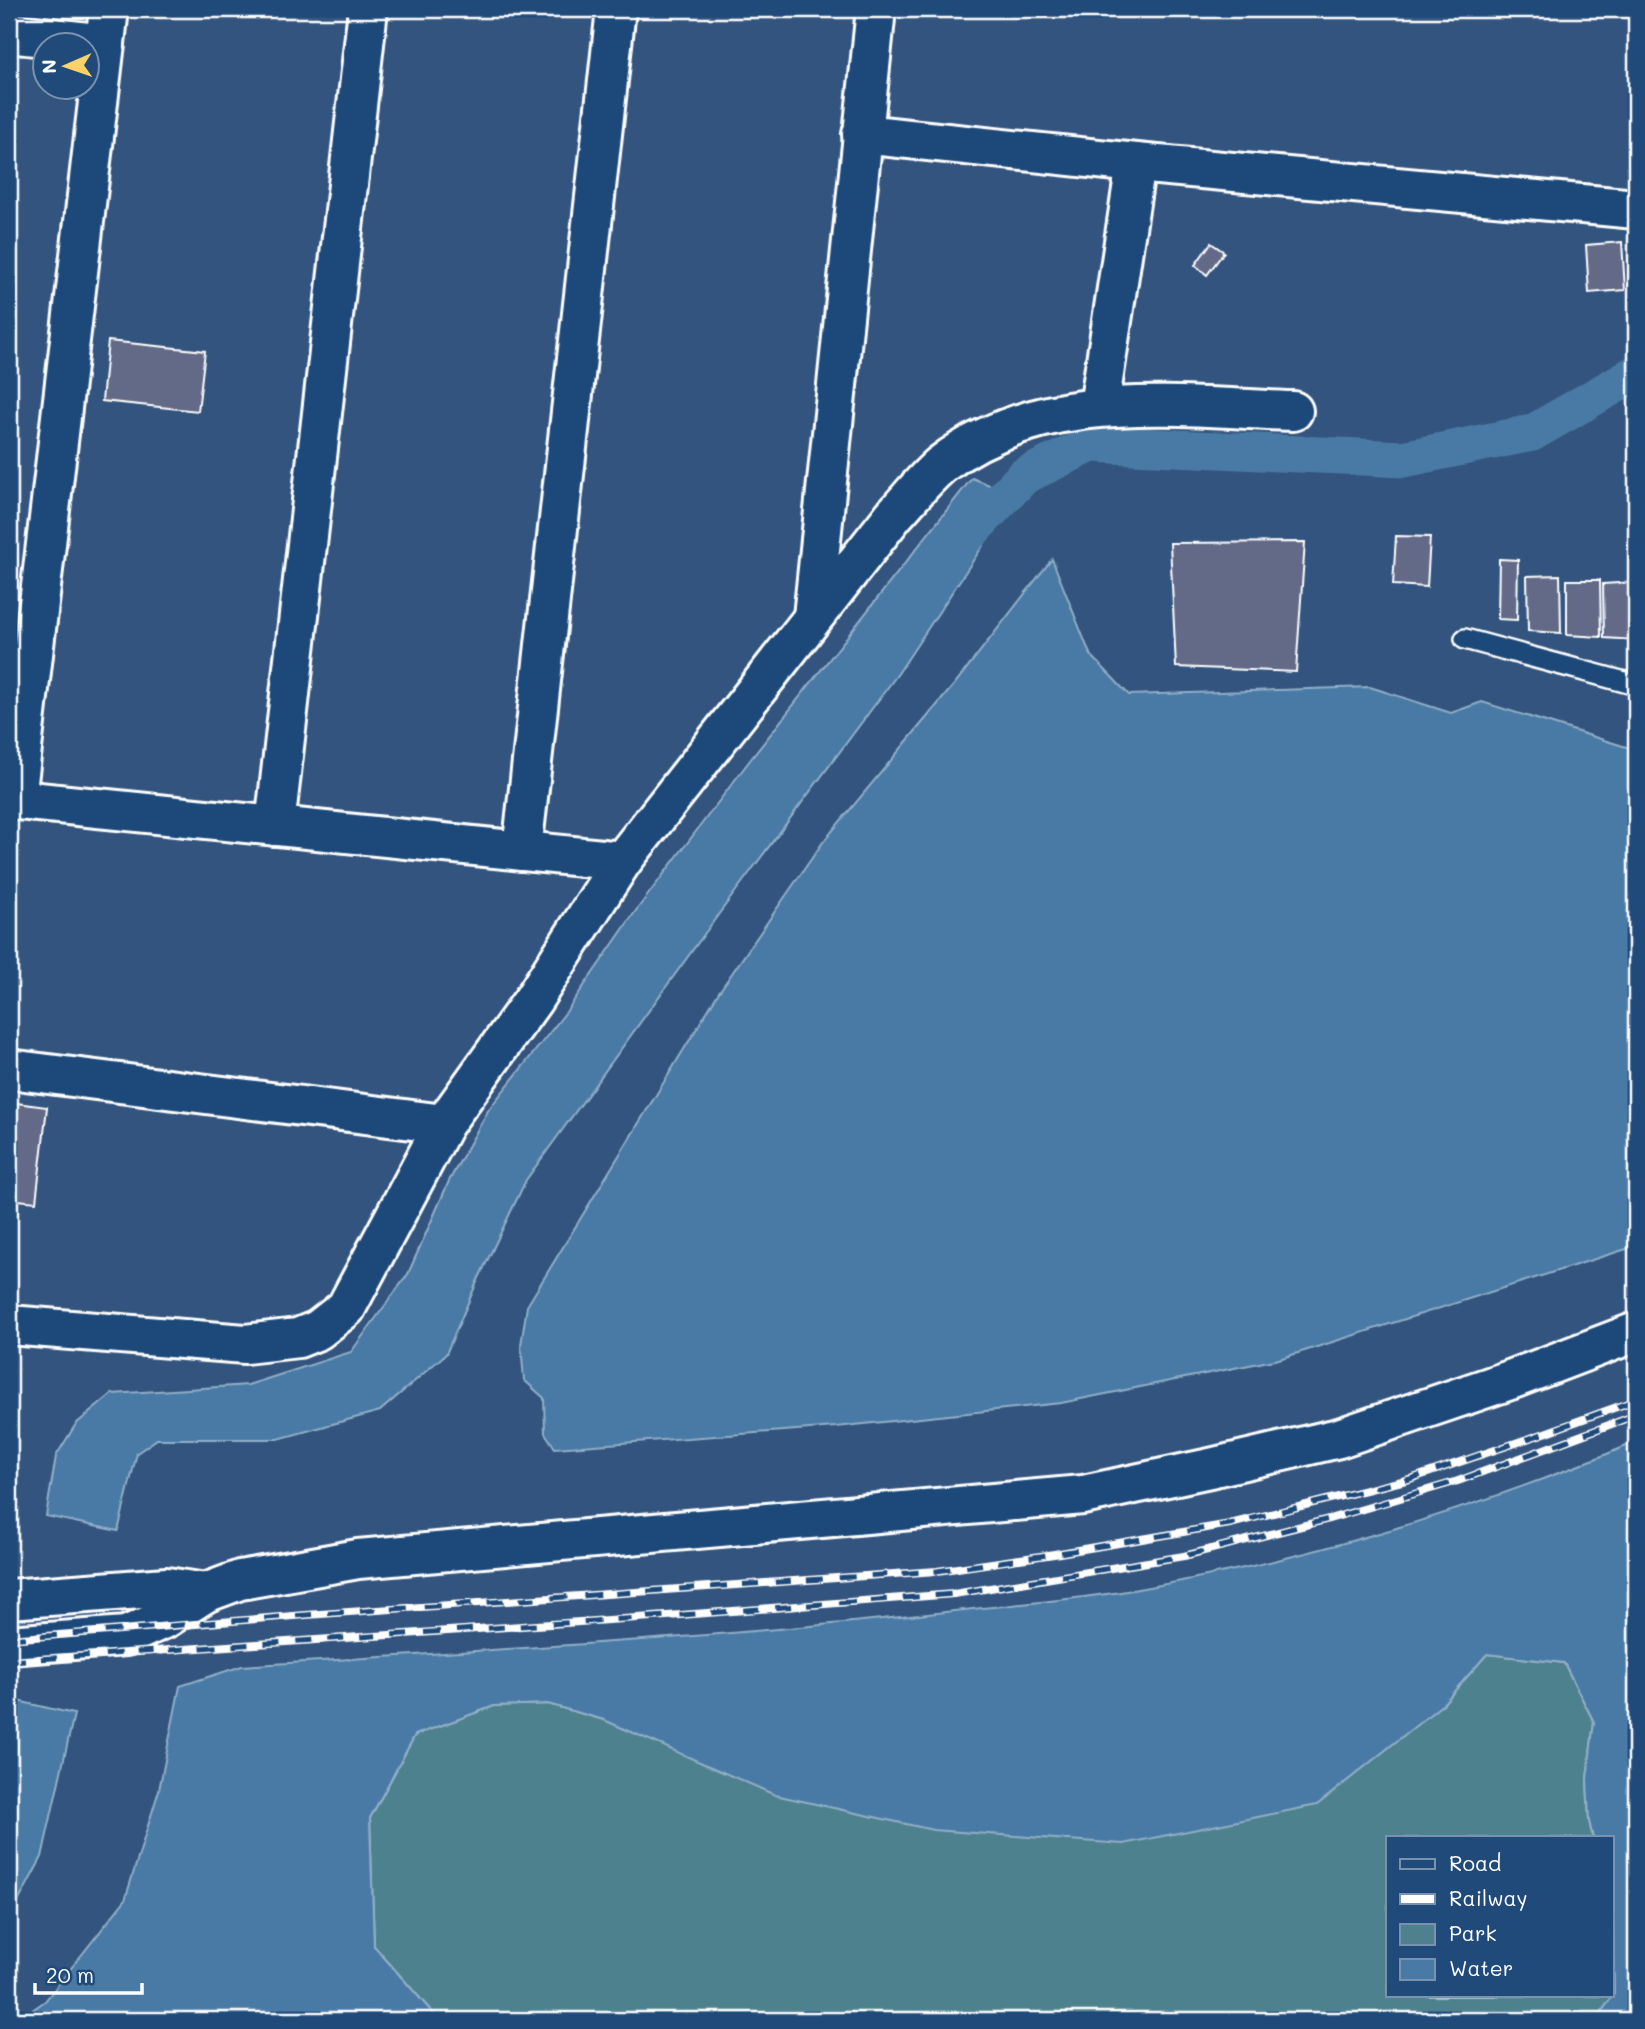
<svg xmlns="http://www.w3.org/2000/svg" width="1645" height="2029" viewBox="0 0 1645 2029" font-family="Mali,sans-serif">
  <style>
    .green { fill: #4e818d; stroke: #a6c0c6; stroke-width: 2 }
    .water { fill: #487aa5; stroke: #91afc9; stroke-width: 2 }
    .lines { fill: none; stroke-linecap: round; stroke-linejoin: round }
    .canal { stroke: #487aa5; stroke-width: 37 }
    .building { fill: #636b87; stroke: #fff; stroke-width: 2 }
    .service-casing { stroke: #fff; stroke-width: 24 }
    .minor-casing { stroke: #fff; stroke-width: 44 }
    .secondary-casing { stroke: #fff; stroke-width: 44 }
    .service { stroke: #1f4a7a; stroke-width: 19 }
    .minor { stroke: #1f4a7a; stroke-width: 38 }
    .secondary { stroke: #1f4a7a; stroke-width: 38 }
    .rail-casing { stroke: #fff; stroke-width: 8 }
    .rail { stroke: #1f4a7a; stroke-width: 5; stroke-dasharray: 16; stroke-linecap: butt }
  </style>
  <rect width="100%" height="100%" fill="#33547e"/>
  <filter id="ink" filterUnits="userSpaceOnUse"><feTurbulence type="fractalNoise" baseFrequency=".0143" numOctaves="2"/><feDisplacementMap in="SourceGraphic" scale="14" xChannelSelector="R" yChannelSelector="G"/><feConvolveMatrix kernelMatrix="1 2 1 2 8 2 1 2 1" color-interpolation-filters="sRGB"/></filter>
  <g filter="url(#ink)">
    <!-- green -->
    <path class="green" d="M 1487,1654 L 1564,1663 L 1594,1722 L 1587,1779 L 1589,1821 L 1593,1838 L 1388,1838 L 1388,1996 L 1612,1996 L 1612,1921 L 1614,1994 L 1596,2020 L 439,2020 L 374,1946 L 370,1818 L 415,1735 L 494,1706 L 548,1704 L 604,1720 L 1443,1704 Z"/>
    <!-- water -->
    <g class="water">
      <path d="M 972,478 L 992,486 L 1004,514 L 897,675 L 721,911 L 526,1180 L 477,1282 L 446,1354 L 380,1411 L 278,1439 L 157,1439 L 137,1453 L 118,1531 L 46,1516 L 56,1456 L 76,1424 L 112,1394 L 248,1385 L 351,1352 L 408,1274 L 449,1181 L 489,1109 L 566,1012 L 635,912 L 747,764 Z"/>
      <path d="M 1052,559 L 1090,654 L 1129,695 L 1370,687 L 1451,713 L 1482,702 L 1636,750 L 1636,1246 L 1279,1359 L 1061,1403 L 836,1427 L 555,1448 L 545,1433 L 544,1398 L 524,1380 L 521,1345 L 527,1306 L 719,992 L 823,842 L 953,686 Z"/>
      <path d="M 1636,1442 L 1636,2020 L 1596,2020 L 1614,1994 L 1612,1838 L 1593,1838 L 1589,1821 L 1587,1779 L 1594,1722 L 1564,1663 L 1487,1654 L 1443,1704 L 1317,1805 L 1123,1844 L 933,1830 L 775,1795 L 604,1720 L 548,1704 L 494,1706 L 415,1735 L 370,1818 L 374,1946 L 439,2020 L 18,2020 L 45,2001 L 125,1900 L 159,1790 L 180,1686 L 242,1666 C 480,1650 717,1639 954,1611 C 1015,1604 1077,1600 1138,1589 C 1309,1559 1477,1509 1636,1442 Z"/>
      <path d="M 9,1699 L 74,1714 L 42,1857 L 9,1919 Z"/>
    </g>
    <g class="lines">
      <!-- canal -->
      <path class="canal" d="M 964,539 L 1024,476 L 1091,444 L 1403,459 L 1532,433 L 1636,373"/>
    </g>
    <!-- building -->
    <g class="building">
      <path d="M 1622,242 L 1625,290 L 1589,293 L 1586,245 Z"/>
      <path d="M 1211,243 L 1224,252 L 1207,275 L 1195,265 Z"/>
      <path d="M 108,341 L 205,351 L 198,411 L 102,401 Z"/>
      <path d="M 1396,536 L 1430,537 L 1427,587 L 1393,585 Z"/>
      <path d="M 1305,542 L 1296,672 L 1176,667 L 1170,543 Z"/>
      <path d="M 1499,559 L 1518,560 L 1517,620 L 1498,619 Z"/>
      <path d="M 1560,575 L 1561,633 L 1528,631 L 1527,576 Z"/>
      <path d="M 1567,580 L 1600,580 L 1601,637 L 1567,635 Z"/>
      <path d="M 1636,582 L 1636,640 L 1604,638 L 1603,584 Z"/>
      <path d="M 9,1102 L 47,1107 L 36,1202 L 9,1199 Z"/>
    </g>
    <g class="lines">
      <!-- service casing -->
      <g class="service-casing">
        <path id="service" d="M 1465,639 L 1636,685"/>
      </g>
      <!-- minor casing -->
      <g class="minor-casing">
        <g id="minor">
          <path d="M 9,33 L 105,44"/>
          <path d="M 862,134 L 1136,163 L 1636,209"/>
          <path d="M 1099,407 L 1136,163"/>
          <path d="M 813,617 L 876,9"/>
          <path d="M 9,799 L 622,861"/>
          <path d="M 16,799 L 109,9"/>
          <path d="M 275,826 L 368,9"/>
          <path d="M 522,851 L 616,9"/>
          <path d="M 9,1069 L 444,1124"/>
          <path d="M 9,1325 L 245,1344 L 298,1338 L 318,1330 L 346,1308 L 444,1124 L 533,1000 L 622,861 L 894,515 C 910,498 925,478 942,464 C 1043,387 1175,407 1293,411"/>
        </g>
      </g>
      <!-- secondary casing -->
      <g class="secondary-casing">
        <g id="secondary">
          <path d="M 9,1599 L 167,1587 L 205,1593"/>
          <path d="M 9,1645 L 126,1636 L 166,1618 L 205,1593 L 240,1580 L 358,1559 L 1083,1495 L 1210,1468 L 1339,1438 L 1510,1380 L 1636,1332"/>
        </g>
      </g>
      <!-- service -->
      <use href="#service" class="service"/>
      <!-- minor -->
      <use href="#minor" class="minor"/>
      <!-- secondary -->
      <use href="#secondary" class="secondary"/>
      <!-- rail casing -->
      <g class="rail-casing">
        <g id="rail">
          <path d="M 9,1639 L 306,1615 L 937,1571 L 1054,1554 L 1230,1524 L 1410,1479 L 1542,1434 L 1636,1400"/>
          <path d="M 9,1661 L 681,1615 L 954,1594 L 1184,1556 L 1329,1519 L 1458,1481 L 1636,1415"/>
        </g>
      </g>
      <!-- rail -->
      <use href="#rail" class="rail"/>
    </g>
  </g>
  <!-- margin -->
  <rect width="1645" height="2029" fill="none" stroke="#1f4a7a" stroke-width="35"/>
  <rect x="18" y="18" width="1610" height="1994" fill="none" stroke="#fff" stroke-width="2.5" filter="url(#ink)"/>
  <!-- legend -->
  <rect x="1386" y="1836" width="228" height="161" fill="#1f4a7a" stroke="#7992af" stroke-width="2"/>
  <rect x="1400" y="1859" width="35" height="10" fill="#1f4a7a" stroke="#7992af" stroke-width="2"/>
  <text x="1449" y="1871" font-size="21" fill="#ffffff">Road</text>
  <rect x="1400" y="1894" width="35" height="10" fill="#ffffff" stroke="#7992af" stroke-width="2"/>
  <text x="1449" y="1906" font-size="21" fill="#ffffff">Railway</text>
  <rect x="1400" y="1924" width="35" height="21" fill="#4e818d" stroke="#7992af" stroke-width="2"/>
  <text x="1449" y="1941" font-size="21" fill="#ffffff">Park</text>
  <rect x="1400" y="1959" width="35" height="21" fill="#487aa5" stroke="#7992af" stroke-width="2"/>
  <text x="1449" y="1976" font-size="21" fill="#ffffff">Water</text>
  <!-- north arrow -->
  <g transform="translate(66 66) rotate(268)"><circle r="33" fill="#1f4a7a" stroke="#7992af" stroke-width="2"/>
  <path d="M0-5L12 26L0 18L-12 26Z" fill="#ffd166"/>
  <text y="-10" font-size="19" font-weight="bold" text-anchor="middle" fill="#ffffff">N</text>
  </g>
  <!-- scale -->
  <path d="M35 1983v10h107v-10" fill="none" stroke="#ffffff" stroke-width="3.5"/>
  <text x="46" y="1983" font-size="21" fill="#ffffff" stroke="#1f4a7a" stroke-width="5" paint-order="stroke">20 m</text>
</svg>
